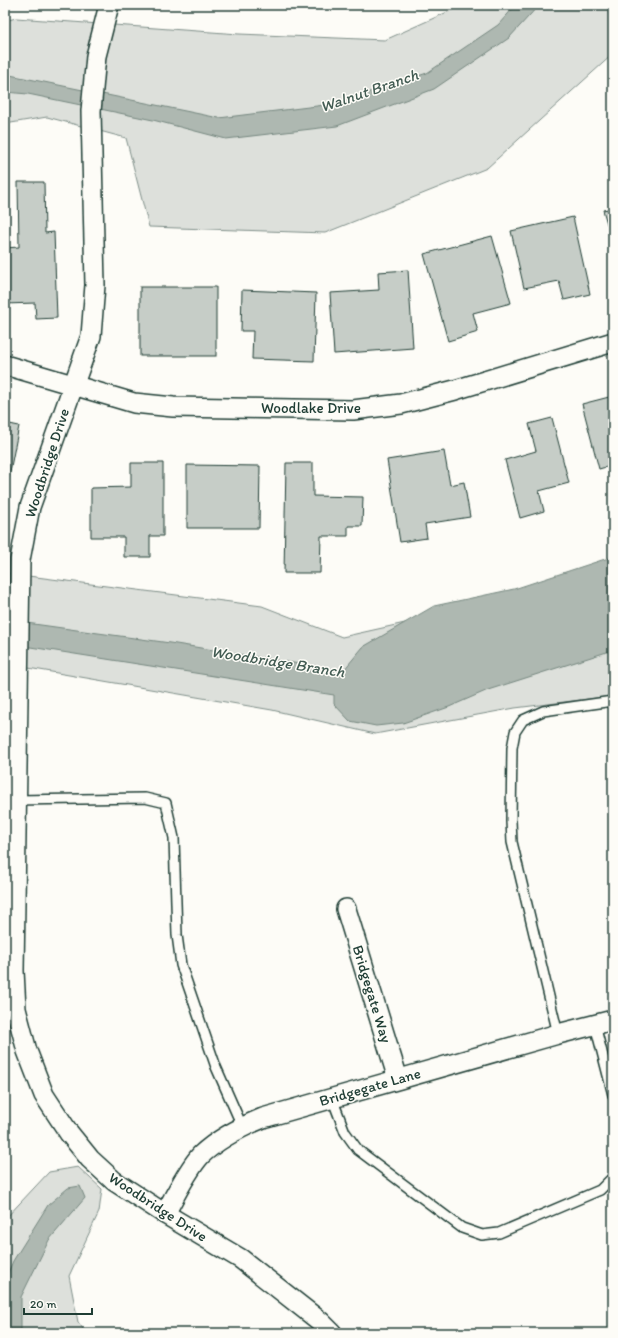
<svg xmlns="http://www.w3.org/2000/svg" width="618" height="1338" viewBox="0 0 618 1338" font-family="Itim,sans-serif">
  <style>
    .green { fill: #dde0db; stroke: #7e8e88 }
    .water { fill: #aeb8b1; stroke: #75877f }
    .building { fill: #c6cdc7; stroke: #1f3d34 }
    .lines { fill: none; stroke-linecap: round; stroke-linejoin: round }
    .service-casing { stroke: #1f3d34; stroke-width: 12 }
    .minor-casing { stroke: #1f3d34; stroke-width: 22 }
    .service { stroke: #fdfcf7; stroke-width: 9 }
    .minor { stroke: #fdfcf7; stroke-width: 19 }
    .labels { text-anchor: middle; stroke-width: 3; stroke-linejoin: round; paint-order: stroke }
    .street-label { font-size: 15px; fill: #1f3d34; stroke: #fdfcf7 }
    .water-label { font-size: 16px; font-style: italic; fill: #435c53; stroke: #fdfcf7 }
  </style>
  <rect width="100%" height="100%" fill="#fdfcf7"/>
  <filter id="ink" filterUnits="userSpaceOnUse"><feTurbulence type="fractalNoise" baseFrequency=".025" numOctaves="2"/><feDisplacementMap in="SourceGraphic" scale="8" xChannelSelector="R" yChannelSelector="G"/><feConvolveMatrix kernelMatrix="1 2 1 2 8 2 1 2 1" color-interpolation-filters="sRGB"/></filter>
  <g filter="url(#ink)">
    <!-- green -->
    <g class="green">
      <path d="M 463,5 L 607,5 L 613,31 L 613,54 L 487,168 L 325,233 L 149,227 L 126,138 L 47,117 L 5,124 L 5,21 L 16,18 L 239,34 L 385,40 Z"/>
      <path d="M 613,563 L 613,696 L 515,708 L 375,734 L 272,710 L 5,664 L 5,573 L 262,606 L 342,637 L 517,598 Z"/>
      <path d="M 78,1167 L 102,1189 L 99,1212 L 69,1276 L 78,1322 L 86,1333 L 5,1333 L 5,1219 L 49,1172 Z"/>
    </g>
    <!-- water -->
    <g class="water">
      <path d="M 516,5 L 539,5 L 509,38 L 434,89 L 337,126 L 226,139 L 153,120 L 28,94 L 5,92 L 5,74 L 219,118 L 333,104 L 427,73 L 498,25 Z"/>
      <path d="M 613,557 L 613,650 L 488,690 L 449,707 L 403,723 L 376,726 L 350,721 L 334,704 L 334,695 L 5,643 L 5,620 L 170,643 L 343,671 L 363,647 L 434,606 L 514,589 L 602,560 Z"/>
      <path d="M 80,1186 L 85,1198 L 49,1240 L 21,1297 L 21,1333 L 5,1333 L 5,1280 L 13,1261 L 48,1205 L 68,1188 Z"/>
    </g>
    <!-- building -->
    <g class="building">
      <path d="M 18,182 L 44,182 L 45,233 L 54,232 L 57,318 L 36,319 L 35,303 L 5,304 L 5,248 L 19,247 Z"/>
      <path d="M 613,208 L 613,244 L 603,210 Z"/>
      <path d="M 573,217 L 590,294 L 564,300 L 559,281 L 524,288 L 511,231 Z"/>
      <path d="M 492,236 L 511,303 L 473,313 L 478,332 L 448,341 L 424,254 Z"/>
      <path d="M 408,270 L 413,348 L 334,354 L 330,293 L 379,290 L 378,272 Z"/>
      <rect x="140" y="287" width="76" height="69"/>
      <path d="M 242,290 L 316,293 L 314,361 L 252,359 L 253,331 L 241,331 Z"/>
      <path d="M 613,396 L 613,465 L 599,469 L 582,404 Z"/>
      <path d="M 552,418 L 569,483 L 539,491 L 544,511 L 520,518 L 505,460 L 536,451 L 529,424 Z"/>
      <path d="M 5,423 L 19,426 L 5,497 Z"/>
      <path d="M 444,451 L 450,485 L 464,482 L 470,517 L 425,524 L 427,538 L 400,542 L 387,460 Z"/>
      <path d="M 131,463 L 163,463 L 163,536 L 150,536 L 150,557 L 124,557 L 124,537 L 91,537 L 91,488 L 131,487 Z"/>
      <path d="M 286,463 L 313,463 L 313,496 L 363,497 L 362,526 L 348,526 L 348,536 L 321,536 L 320,573 L 284,573 Z"/>
      <path d="M 187,465 L 260,466 L 259,528 L 187,528 Z"/>
    </g>
    <g class="lines">
      <!-- service casing -->
      <g class="service-casing">
        <g id="service">
          <path d="M 16,800 L 145,798 L 166,803 L 174,838 L 177,935 L 181,965 L 216,1067 L 242,1126"/>
          <path d="M 595,1025 L 613,1095"/>
          <path d="M 558,1034 L 512,842 L 511,821 L 512,748 L 515,732 L 523,720 L 543,711 L 613,701"/>
          <path d="M 332,1098 L 345,1132 L 358,1150 L 462,1228 L 482,1235 L 499,1233 L 600,1190 L 613,1177"/>
        </g>
      </g>
      <!-- minor casing -->
      <g class="minor-casing">
        <g id="minor">
          <path d="M 109,5 L 96,56 L 91,111 L 95,285 L 91,336 L 30,507 L 20,560 L 14,971 L 16,1009 L 27,1051 L 44,1095 L 69,1133 L 90,1159 L 114,1181 L 165,1214 L 241,1259 L 321,1322 L 332,1333"/>
          <path d="M 5,365 L 134,403 L 173,407 L 353,410 L 401,404 L 455,390 L 613,342"/>
          <path d="M 346,909 L 398,1079"/>
          <path d="M 165,1214 C 174,1197 188,1169 201,1155 C 218,1139 241,1127 263,1118 L 558,1034 L 613,1020"/>
        </g>
      </g>
      <!-- service -->
      <use href="#service" class="service"/>
      <!-- minor -->
      <use href="#minor" class="minor"/>
    </g>
  </g>
  <g class="labels">
    <!-- street labels -->
    <g class="street-label">
      <text x="311" y="413">Woodlake Drive</text>
      <text transform="translate(47 463) rotate(-72)" y="5">Woodbridge Drive</text>
      <text transform="translate(372 994) rotate(73)" y="5">Bridgegate Way</text>
      <text transform="translate(370 1087) rotate(-16)" y="5">Bridgegate Lane</text>
      <text transform="translate(158 1207) rotate(33)" y="5">Woodbridge Drive</text>
    </g>
    <!-- water labels -->
    <g class="water-label">
      <text transform="translate(369 90) rotate(-19)" y="6">Walnut Branch</text>
      <text transform="translate(278 661) rotate(9)" y="6">Woodbridge Branch</text>
    </g>
  </g>
  <!-- margin -->
  <rect width="618" height="1338" fill="none" stroke="#fdfcf7" stroke-width="20"/>
  <rect x="10" y="10" width="598" height="1318" fill="none" stroke="#1f3d34" stroke-width="1.5" filter="url(#ink)"/>
  <!-- scale -->
  <path d="M24 1308v6h68v-6" fill="none" stroke="#1f3d34" stroke-width="2"/>
  <text x="30" y="1308" font-size="12" fill="#1f3d34" stroke="#fdfcf7" stroke-width="3" paint-order="stroke">20 m</text>
</svg>
